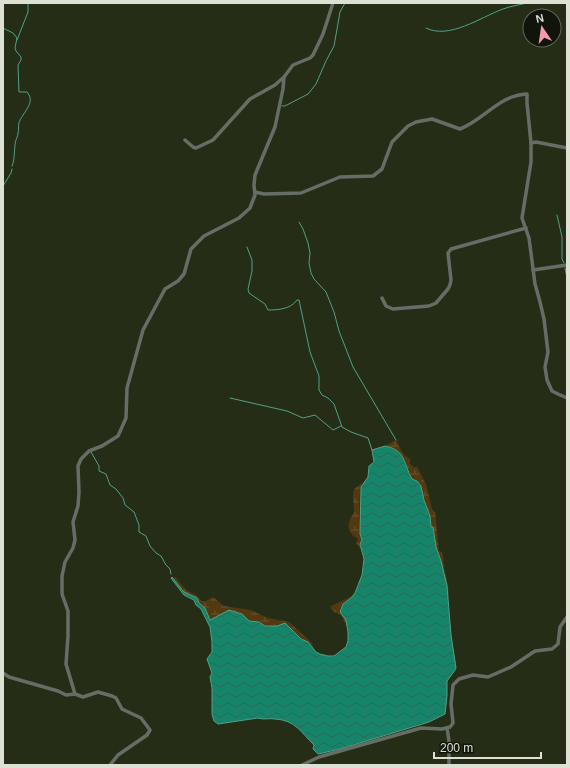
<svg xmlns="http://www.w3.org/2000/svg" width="570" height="768" viewBox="0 0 570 768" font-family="Helvetica,sans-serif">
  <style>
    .wetland { fill: url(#wetland-marsh) }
    .water { fill: url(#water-waves); stroke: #51a088 }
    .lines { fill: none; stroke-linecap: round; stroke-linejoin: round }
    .stream { stroke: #51a088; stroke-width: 1 }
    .minor { stroke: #656e66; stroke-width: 3.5 }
  </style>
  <defs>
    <pattern id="wetland-marsh" width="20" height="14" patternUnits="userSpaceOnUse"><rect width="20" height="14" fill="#52390f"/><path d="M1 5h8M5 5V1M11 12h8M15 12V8" fill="none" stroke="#6a5531"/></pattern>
    <pattern id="water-waves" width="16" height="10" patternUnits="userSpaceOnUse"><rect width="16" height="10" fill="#168468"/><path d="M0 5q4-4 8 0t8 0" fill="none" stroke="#286a58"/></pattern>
  </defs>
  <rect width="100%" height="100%" fill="#262d17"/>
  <!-- wetland -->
  <g class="wetland">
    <path d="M 396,440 L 403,454 L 410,459 L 410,464 L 414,467 L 417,467 L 426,484 L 432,509 L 435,512 C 437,525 437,538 439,551 L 442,552 C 444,557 443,563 444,568 C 446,578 450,588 448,598 L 443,568 L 436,547 L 433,527 L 431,527 C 432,517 422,491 417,481 L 412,479 C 403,462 407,451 385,446 Z"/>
    <path d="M 365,481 C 363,483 362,483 361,486 C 358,494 360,544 363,552 L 356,543 L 358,539 C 349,534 346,527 351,517 C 352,515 354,514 354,511 C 354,503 352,498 354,489 Z"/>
    <path d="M 173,577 L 176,578 L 186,590 L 196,595 L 202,601 L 206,601 L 213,597 L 224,606 L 251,610 L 268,618 L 289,622 L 311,642 L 314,648 L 305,641 L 301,639 L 285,623 L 277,626 L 265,626 L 259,622 L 249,621 L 242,614 L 229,610 L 210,620 L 205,608 L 199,603 L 198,599 L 184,592 Z"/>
    <path d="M 354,595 L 344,602 L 340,610 L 346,620 L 347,627 L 341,615 L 334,612 L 331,609 L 331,606 Z"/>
  </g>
  <!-- water -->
  <path class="water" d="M 385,446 C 406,450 403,463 412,479 L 417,481 L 421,486 L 424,500 L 430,516 L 431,527 L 433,527 L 436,547 L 441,561 L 447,586 L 451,635 L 456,668 L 455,670 L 447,681 L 447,696 L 445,714 L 429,722 L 340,749 L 318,754 L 313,749 L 314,745 C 301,732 295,720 275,719 C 269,718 264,720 258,718 L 218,724 L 214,721 L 212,714 L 212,688 L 210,677 L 212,673 L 207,659 L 212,652 L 212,642 L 210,627 L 201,609 L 196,605 L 194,600 L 184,595 L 171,578 L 172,577 L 184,592 L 197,598 L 199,603 L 205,608 L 210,620 L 229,610 L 242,614 L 249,621 L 259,622 L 265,626 L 277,626 L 285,623 L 301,639 L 308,642 L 316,652 L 320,654 L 328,656 L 334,656 L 346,647 L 348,641 L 348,632 L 346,620 L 340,612 L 343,604 L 352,597 L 355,593 L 362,575 L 364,559 L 360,544 L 362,540 L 360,534 L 361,487 L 368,477 L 369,466 L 374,462 L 372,450 Z"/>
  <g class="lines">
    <!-- stream -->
    <g class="stream">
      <path d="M 3,28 L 13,33 L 17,38 L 15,48 L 16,51 L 21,57 L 21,60 L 18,65 L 19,92 L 27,92 C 37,103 21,114 19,123 C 18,126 19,130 18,133 C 18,137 15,140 15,145 C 14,152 15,159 12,166"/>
      <path d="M 426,28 C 449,40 481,17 503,9 C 511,6 519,5 527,3"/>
      <path d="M 17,40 L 28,12 L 28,3"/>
      <path d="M 282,106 L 285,106 L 308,94 L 316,84 L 326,61 L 334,46 L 340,12 L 345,3"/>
      <path d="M 3,186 L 11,173 L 12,169"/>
      <path d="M 557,215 L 562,237 L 562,259 L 564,263"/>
      <path d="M 299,222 L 303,229 L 308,243 L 310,253 L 309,263 L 311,273 L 314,279 L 326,292 L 334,312 L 339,331 L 353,367 L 396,440"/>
      <path d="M 247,247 L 252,260 L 252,271 L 248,289 L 249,293 L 265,304 L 268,310 C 278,310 291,309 297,300 L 299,300 L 310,352 L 319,376 L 319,390 L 322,395 L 328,398 L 334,404 L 342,427 L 351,432 L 368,438 L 372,450"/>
      <path d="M 565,268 L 567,278"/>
      <path d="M 230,398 L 287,411 L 303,418 L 315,415 L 333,430 L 341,426"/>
      <path d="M 91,452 L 99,466 L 99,471 L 106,474 L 110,485 L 116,489 L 123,498 L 125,505 L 134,512 L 139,525 L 139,532 L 146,536 L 150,546 L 156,553 L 161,556 L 166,565 L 170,569 L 171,574"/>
    </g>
    <!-- minor -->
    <g class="minor">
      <path d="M 185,140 L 193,147 L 196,148 L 213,140 L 250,99 L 275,85 L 284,77 L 293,65 L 310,58 L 313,55 L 323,34 L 333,3"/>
      <path d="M 531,143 L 536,142 L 567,148"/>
      <path d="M 255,192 L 264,194 L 301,193 L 340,177 L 373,176 L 382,169 L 392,142 L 408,126 L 416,122 L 432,119 L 460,129 C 484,120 499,95 527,94 L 527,103 L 531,143 L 531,162 L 522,218 L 529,238 L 535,284 L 540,302 L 544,319 L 548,352 L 545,367 L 547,380 L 552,391 L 558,394 L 567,398"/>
      <path d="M 533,270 L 567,265"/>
      <path d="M 382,298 L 386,306 L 393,309 L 429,306 L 436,303 L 448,289 L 450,285 L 451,280 L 448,253 L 451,249 L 526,228"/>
      <path d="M 3,673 L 9,677 L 58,691 L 66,695 L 75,694"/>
      <path d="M 447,728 L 449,741 L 449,765"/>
      <path d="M 110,765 L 118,755 L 147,735 L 150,730 L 141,718 L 122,709 L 116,698 L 112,696 L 98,692 L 83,697 L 75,694 L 66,664 L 68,636 L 68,611 L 62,594 L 62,576 L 65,562 L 73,548 L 75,540 L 73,522 L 78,506 L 79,492 L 78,466 L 81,459 L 89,451 L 102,446 L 118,436 L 126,418 L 127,388 L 143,330 L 165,289 L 178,281 L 184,274 L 191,249 L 204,236 L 239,218 L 250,208 L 255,195 L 254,185 L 255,175 L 275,127 L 283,89 L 284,77"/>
      <path d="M 302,765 L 319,757 L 421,728 L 442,729 L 450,727 L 453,723 L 451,704 L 453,685 L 459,679 L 473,675 L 488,677 L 511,667 L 535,651 L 552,649 L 558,644 L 560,627 L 567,617"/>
    </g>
  </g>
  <!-- border -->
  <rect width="570" height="768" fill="none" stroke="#dce1d3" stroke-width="8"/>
  <!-- north arrow -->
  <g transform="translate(542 28) rotate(347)"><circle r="19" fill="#11140a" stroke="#62665a"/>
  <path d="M0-3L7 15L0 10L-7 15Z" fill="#f29aac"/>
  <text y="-6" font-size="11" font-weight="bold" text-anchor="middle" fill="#dce1d3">N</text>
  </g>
  <!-- scale -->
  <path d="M434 752v6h107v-6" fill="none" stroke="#dce1d3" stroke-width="2"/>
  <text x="440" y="752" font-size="12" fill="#dce1d3" stroke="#11140a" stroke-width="3" paint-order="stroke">200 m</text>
</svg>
